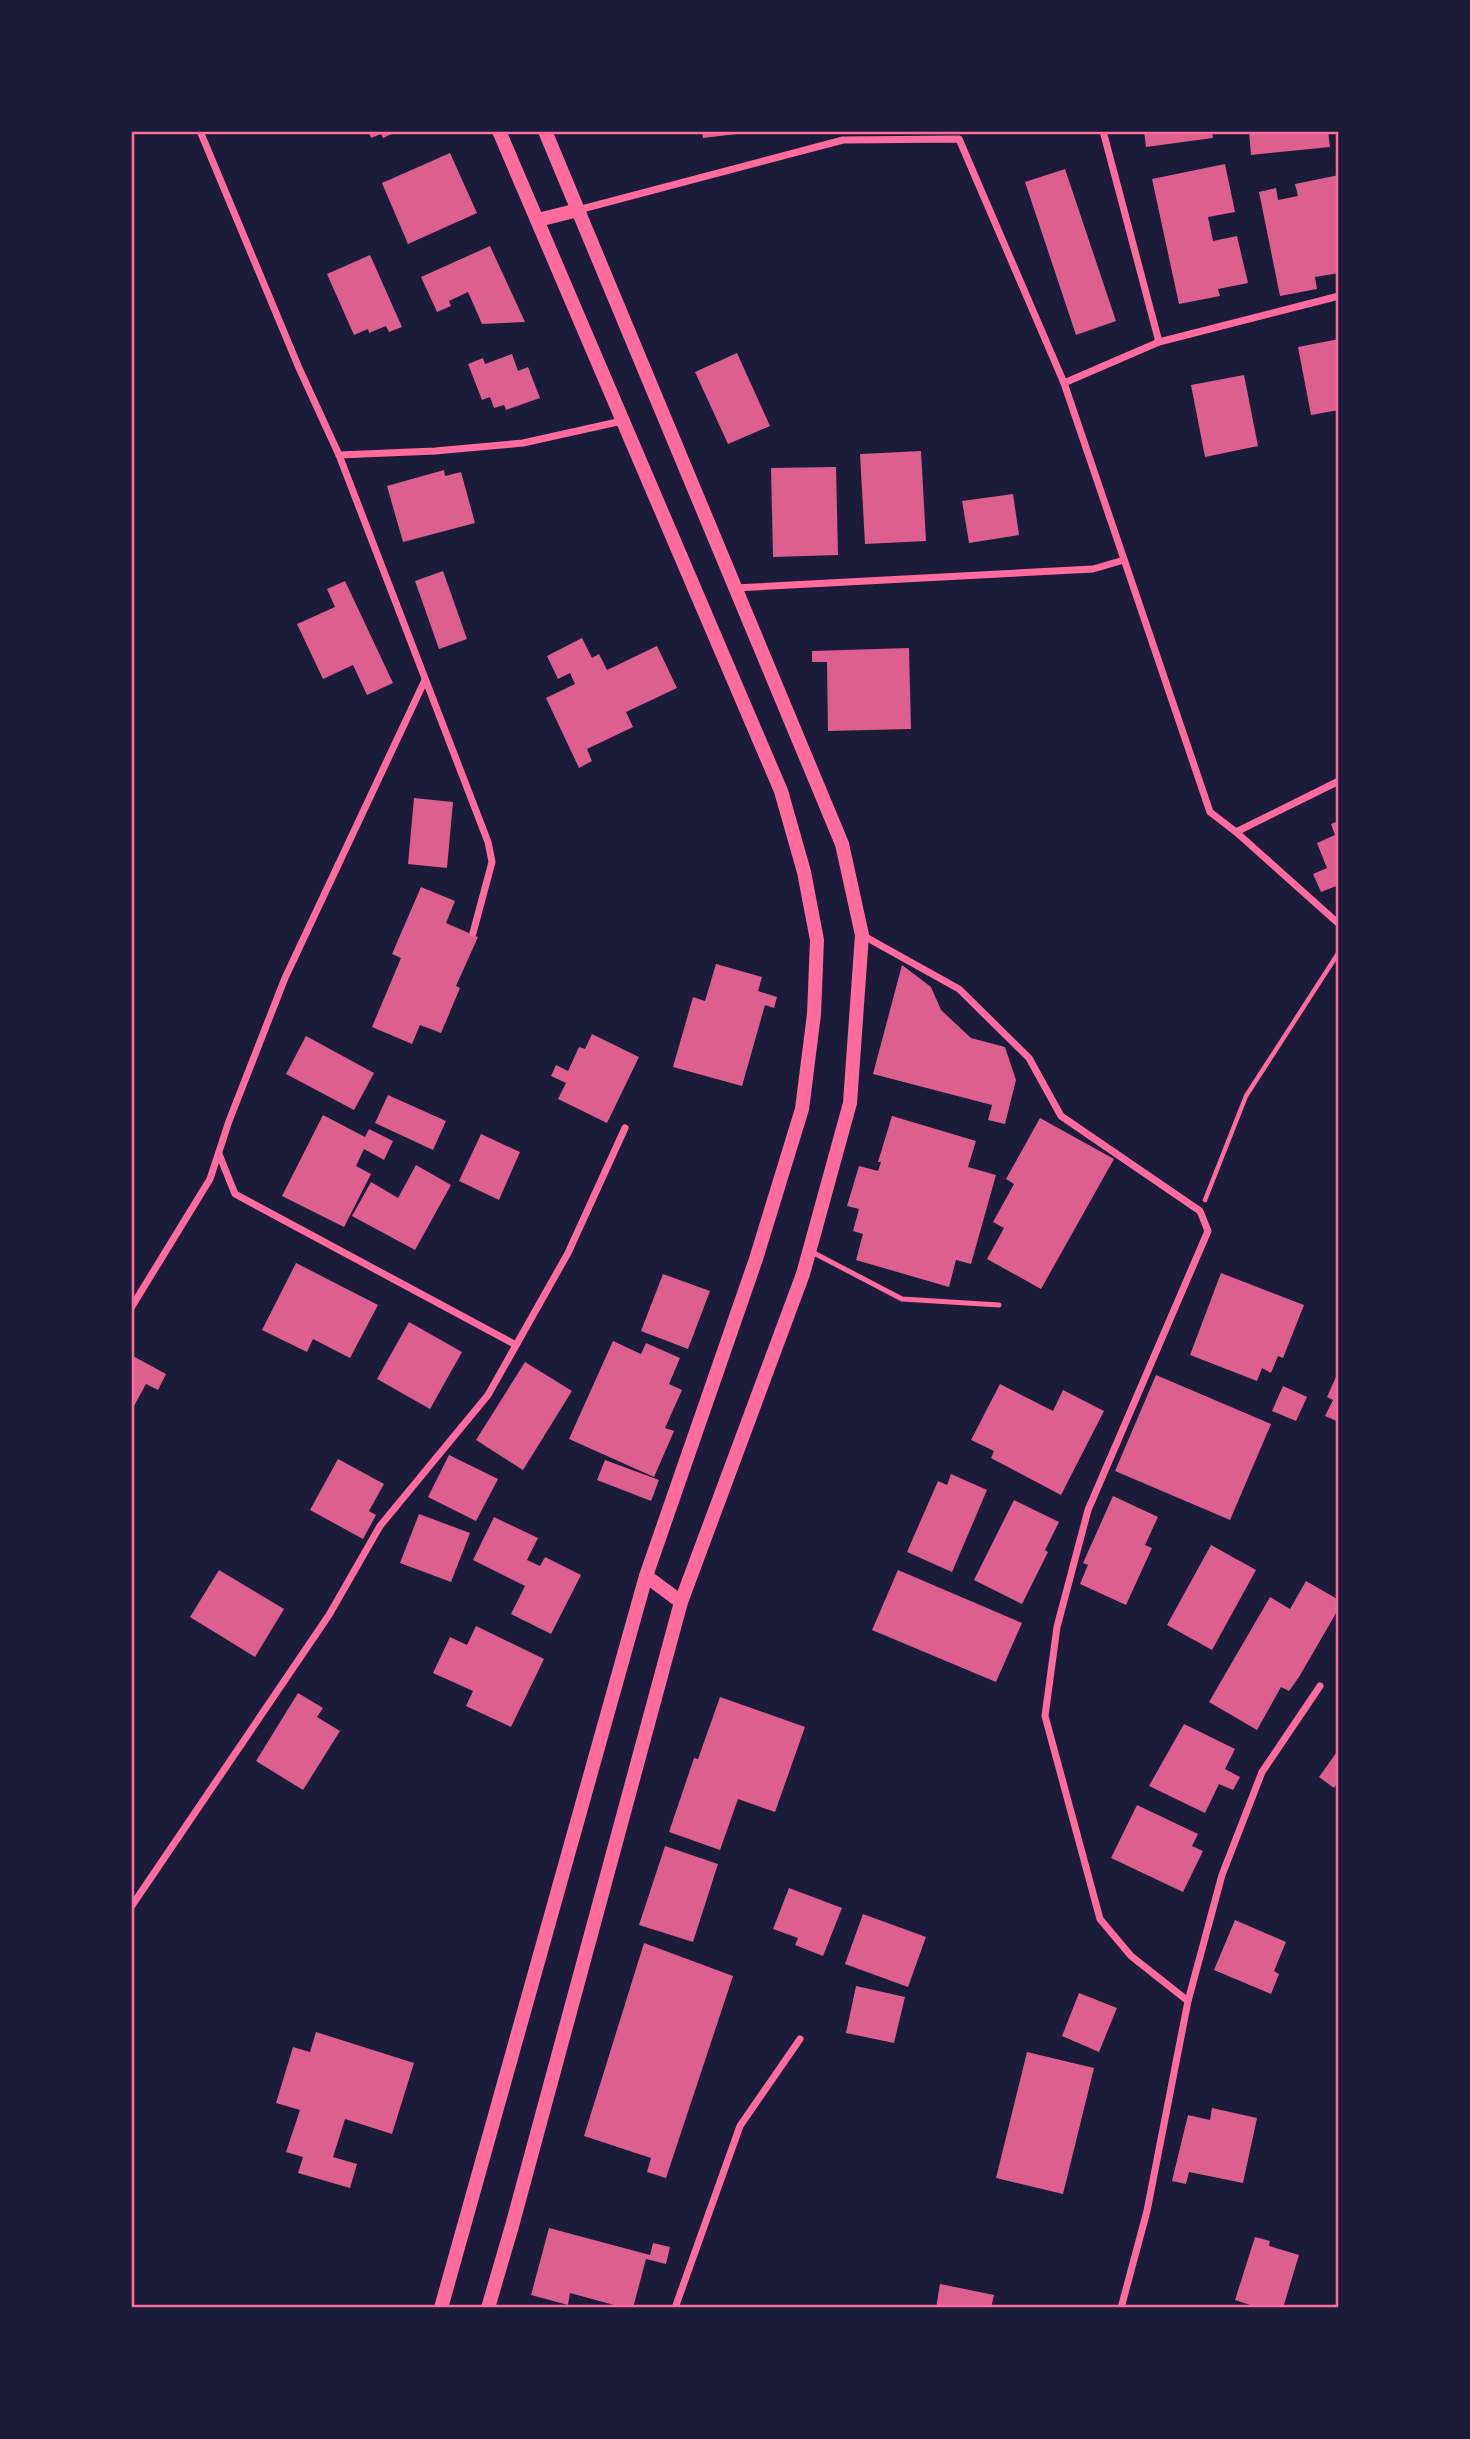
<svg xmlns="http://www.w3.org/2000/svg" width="1470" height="2439" viewBox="0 0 1470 2439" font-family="Figtree,sans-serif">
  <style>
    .building { fill: #dd5f8e }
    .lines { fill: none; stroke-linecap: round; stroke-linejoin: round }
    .path { stroke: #ff6b9d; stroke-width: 4.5 }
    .service { stroke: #ff6b9d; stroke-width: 5 }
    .minor { stroke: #ff6b9d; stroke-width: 7 }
    .secondary { stroke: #ff6b9d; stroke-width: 14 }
    .neatline { fill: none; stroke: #ff6b9d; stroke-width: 2.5 }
  </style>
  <rect width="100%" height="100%" fill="#1b1b3a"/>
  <!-- building -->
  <g class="building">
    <path d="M 368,131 L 398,131 L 383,138 L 381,134 L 371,138 Z"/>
    <path d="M 702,131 L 745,131 L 745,133 L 703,138 Z"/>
    <path d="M 1144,131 L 1212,131 L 1213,138 L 1146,147 Z"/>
    <path d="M 1249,131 L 1328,131 L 1330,147 L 1251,155 Z"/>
    <path d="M 450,153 L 477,213 L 408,244 L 382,183 Z"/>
    <path d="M 1225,164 L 1235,212 L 1208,217 L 1213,241 L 1237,236 L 1248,283 L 1218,289 L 1220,296 L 1179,304 L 1152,179 Z"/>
    <path d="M 1065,169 L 1116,321 L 1076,335 L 1025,182 Z"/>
    <path d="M 1339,175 L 1339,273 L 1315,277 L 1317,289 L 1280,296 L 1259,192 L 1276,188 L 1278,200 L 1298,196 L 1295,184 Z"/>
    <path d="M 490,246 L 525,322 L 482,324 L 468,292 L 449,301 L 451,306 L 437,312 L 421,277 Z"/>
    <path d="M 370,255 L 402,327 L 389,332 L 386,326 L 369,333 L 368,329 L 354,335 L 327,274 Z"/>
    <path d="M 1339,339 L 1339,410 L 1311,415 L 1298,347 Z"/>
    <path d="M 737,353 L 770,426 L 728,444 L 695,372 Z"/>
    <path d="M 512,354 L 518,371 L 528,367 L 540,398 L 506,410 L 504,405 L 494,408 L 490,397 L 482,400 L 468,364 L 483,358 L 485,364 Z"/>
    <path d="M 1244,375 L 1258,446 L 1205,457 L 1191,385 Z"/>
    <path d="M 921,451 L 926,541 L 865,544 L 860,454 Z"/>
    <path d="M 836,467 L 838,555 L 773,557 L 771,468 Z"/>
    <path d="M 444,470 L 445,476 L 461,472 L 475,523 L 403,542 L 387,486 Z"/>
    <path d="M 1013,494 L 1019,535 L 969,543 L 962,501 Z"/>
    <path d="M 443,571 L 467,639 L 439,649 L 415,581 Z"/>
    <path d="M 345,581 L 393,683 L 367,695 L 353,665 L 323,679 L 297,624 L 335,607 L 327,589 Z"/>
    <path d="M 582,638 L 592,658 L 599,654 L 607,670 L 657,646 L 677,688 L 626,712 L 633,727 L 587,749 L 592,761 L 579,768 L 546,698 L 575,684 L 570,673 L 558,679 L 547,656 Z"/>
    <path d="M 909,648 L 911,729 L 828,731 L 827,662 L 812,662 L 812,651 Z"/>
    <path d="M 414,798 L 453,802 L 447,868 L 408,864 Z"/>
    <path d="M 1339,821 L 1339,885 L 1321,892 L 1313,874 L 1327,868 L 1317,843 L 1335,835 L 1331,824 Z"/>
    <path d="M 421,887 L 455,901 L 446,923 L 478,937 L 456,986 L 460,988 L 441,1033 L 420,1025 L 412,1044 L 372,1027 L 401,958 L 392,954 Z"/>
    <path d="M 716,964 L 762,977 L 758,991 L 777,997 L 774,1008 L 765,1005 L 742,1086 L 673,1067 L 693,997 L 705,1001 Z"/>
    <path d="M 902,965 L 931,987 L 941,1010 L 971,1038 L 1005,1047 L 1016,1080 L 1005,1124 L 988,1120 L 992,1105 L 873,1074 Z"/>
    <path d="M 592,1034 L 639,1057 L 607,1123 L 558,1099 L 566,1083 L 551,1076 L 556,1065 L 568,1071 L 579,1047 L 585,1049 Z"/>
    <path d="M 306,1036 L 374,1073 L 354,1110 L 286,1074 Z"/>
    <path d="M 388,1095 L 446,1121 L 433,1150 L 375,1123 Z"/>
    <path d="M 323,1115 L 365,1137 L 369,1129 L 393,1141 L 384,1160 L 364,1149 L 356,1166 L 371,1174 L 344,1227 L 282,1196 Z"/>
    <path d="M 892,1116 L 976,1141 L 968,1167 L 996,1175 L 971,1264 L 956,1260 L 949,1287 L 856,1260 L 863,1234 L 853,1231 L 859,1209 L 847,1206 L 859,1166 L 878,1171 L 881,1162 L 878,1162 Z"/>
    <path d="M 1040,1118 L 1114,1159 L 1041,1289 L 987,1259 L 1004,1228 L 993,1222 L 1014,1184 L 1006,1179 Z"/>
    <path d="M 481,1134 L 520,1152 L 499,1200 L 459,1181 Z"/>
    <path d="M 416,1165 L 451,1185 L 415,1250 L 352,1216 L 371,1182 L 398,1198 Z"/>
    <path d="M 296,1263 L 378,1305 L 350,1358 L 313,1339 L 307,1352 L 262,1330 Z"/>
    <path d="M 1221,1273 L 1304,1305 L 1283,1358 L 1278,1356 L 1271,1373 L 1262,1368 L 1257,1381 L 1190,1355 Z"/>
    <path d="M 663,1274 L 710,1291 L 688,1349 L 641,1331 Z"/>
    <path d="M 409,1322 L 462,1352 L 430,1409 L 377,1379 Z"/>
    <path d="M 613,1341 L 641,1354 L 646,1343 L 680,1358 L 669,1384 L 682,1390 L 665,1428 L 674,1431 L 654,1477 L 569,1439 Z"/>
    <path d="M 131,1355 L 166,1374 L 158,1390 L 146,1384 L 134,1406 L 131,1404 Z"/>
    <path d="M 525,1362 L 572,1391 L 523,1470 L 476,1440 Z"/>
    <path d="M 1339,1370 L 1339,1422 L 1325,1416 L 1333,1400 L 1327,1397 Z"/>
    <path d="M 1156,1375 L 1271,1424 L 1230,1520 L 1115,1471 Z"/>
    <path d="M 1000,1384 L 1053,1411 L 1063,1390 L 1104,1411 L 1061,1495 L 991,1458 L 994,1451 L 971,1440 Z"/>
    <path d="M 1283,1386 L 1307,1397 L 1296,1421 L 1272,1411 Z"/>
    <path d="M 449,1455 L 498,1479 L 476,1521 L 428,1497 Z"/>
    <path d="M 338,1459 L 384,1484 L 369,1511 L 376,1515 L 363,1539 L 310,1510 Z"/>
    <path d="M 605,1460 L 659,1480 L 651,1501 L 597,1480 Z"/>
    <path d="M 951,1474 L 987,1490 L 952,1572 L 907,1552 L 938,1481 L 947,1485 Z"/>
    <path d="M 1113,1496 L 1158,1517 L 1145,1545 L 1152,1548 L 1126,1605 L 1080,1584 L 1088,1565 L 1083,1563 Z"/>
    <path d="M 1014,1500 L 1059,1522 L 1045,1550 L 1048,1552 L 1022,1604 L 974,1580 Z"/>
    <path d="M 419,1514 L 470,1533 L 451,1582 L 400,1563 Z"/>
    <path d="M 494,1517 L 538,1538 L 527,1560 L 540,1566 L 545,1557 L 581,1575 L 551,1634 L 511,1614 L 525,1586 L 473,1560 Z"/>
    <path d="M 1211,1545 L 1256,1570 L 1212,1650 L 1167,1625 Z"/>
    <path d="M 219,1570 L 284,1609 L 255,1657 L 190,1617 Z"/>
    <path d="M 898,1570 L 1022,1623 L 996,1682 L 872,1630 Z"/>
    <path d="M 1306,1581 L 1339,1600 L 1339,1608 L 1299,1677 L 1289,1691 L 1281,1687 L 1257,1730 L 1209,1702 L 1270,1597 L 1290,1609 Z"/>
    <path d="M 476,1626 L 544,1659 L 511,1727 L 466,1706 L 473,1691 L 433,1673 L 450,1637 L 467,1645 Z"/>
    <path d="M 298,1693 L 323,1708 L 317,1717 L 340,1731 L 303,1790 L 256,1761 Z"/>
    <path d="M 720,1697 L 805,1727 L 775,1812 L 738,1799 L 720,1850 L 669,1832 L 694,1758 L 698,1759 Z"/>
    <path d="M 1184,1724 L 1235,1749 L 1225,1769 L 1240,1777 L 1233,1790 L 1219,1784 L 1205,1813 L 1149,1786 Z"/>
    <path d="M 1339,1749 L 1339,1781 L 1334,1788 L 1319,1777 Z"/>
    <path d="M 1137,1805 L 1198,1834 L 1192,1846 L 1203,1851 L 1183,1892 L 1111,1858 Z"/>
    <path d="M 665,1846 L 718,1864 L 693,1942 L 639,1925 Z"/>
    <path d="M 789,1888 L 842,1908 L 823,1956 L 795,1945 L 798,1938 L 773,1929 Z"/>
    <path d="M 863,1914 L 926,1937 L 908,1987 L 845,1964 Z"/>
    <path d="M 1235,1920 L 1286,1942 L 1274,1971 L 1279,1974 L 1271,1994 L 1214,1970 Z"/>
    <path d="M 644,1943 L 733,1976 L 666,2178 L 647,2172 L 651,2158 L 584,2136 Z"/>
    <path d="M 856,1986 L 905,1997 L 894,2043 L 846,2033 Z"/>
    <path d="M 1079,1993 L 1117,2008 L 1099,2052 L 1062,2036 Z"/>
    <path d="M 316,2032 L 414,2063 L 392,2134 L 345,2119 L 333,2157 L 357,2164 L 350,2188 L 298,2173 L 303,2157 L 286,2152 L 300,2110 L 276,2103 L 293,2047 L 310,2052 Z"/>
    <path d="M 1027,2052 L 1094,2068 L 1063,2194 L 996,2178 Z"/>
    <path d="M 1212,2108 L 1257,2118 L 1243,2183 L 1189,2172 L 1186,2184 L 1172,2181 L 1188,2115 L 1210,2120 Z"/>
    <path d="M 549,2228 L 650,2255 L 653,2243 L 670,2247 L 666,2264 L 646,2259 L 633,2308 L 625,2308 L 570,2293 L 568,2305 L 531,2295 Z"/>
    <path d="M 1255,2237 L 1270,2241 L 1269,2246 L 1299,2255 L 1283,2308 L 1259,2308 L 1235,2300 Z"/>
    <path d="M 940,2284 L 994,2295 L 991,2308 L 936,2308 Z"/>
  </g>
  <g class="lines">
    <!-- path -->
    <path class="path" d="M 1205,1200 L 1246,1096 L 1339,952"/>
    <!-- service -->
    <path class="service" d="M 812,1252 L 902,1299 L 999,1305"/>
    <!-- minor -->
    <g class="minor">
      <path d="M 200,131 L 299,368 L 339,455 L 488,842 L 492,862 L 473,933"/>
      <path d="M 1103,131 L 1159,342"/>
      <path d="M 578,210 L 843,140 L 959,139 L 1064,383 L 1210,812 L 1236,832 L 1339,924"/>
      <path d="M 1064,383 L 1159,342 L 1339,296"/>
      <path d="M 339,455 L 435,451 L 523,443 L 622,421"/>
      <path d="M 735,588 L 1093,569 L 1124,560"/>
      <path d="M 1236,832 L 1339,781"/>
      <path d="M 862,935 L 959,989 L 1029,1058 L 1061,1116 L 1200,1211 L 1208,1231 L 1088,1510 L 1057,1627 L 1045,1716 L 1100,1919 L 1131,1956 L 1188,2001 L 1147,2211 L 1121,2308"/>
      <path d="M 219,1154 L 235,1194 L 516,1345"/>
      <path d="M 131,1308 L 210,1179 L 229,1121 L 285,978 L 425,680"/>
      <path d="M 131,1907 L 329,1615 L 380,1526 L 488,1395 L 568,1253 L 625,1128"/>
      <path d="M 1188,2001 L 1222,1875 L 1262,1772 L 1320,1686"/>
      <path d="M 675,2308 L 740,2126 L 800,2039"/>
    </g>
    <!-- secondary -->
    <g class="secondary">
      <path d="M 538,220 L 578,210"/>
      <path d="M 646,1576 L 681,1602"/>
      <path d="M 441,2308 L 646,1576 L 756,1259 L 802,1109 L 814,1014 L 817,940 L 804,872 L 781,791 L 499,131"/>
      <path d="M 488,2308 L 512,2226 L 681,1602 L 803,1274 L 850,1103 L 862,935 L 842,844 L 545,131"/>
    </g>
  </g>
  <!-- border -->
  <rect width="1470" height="2439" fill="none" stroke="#1b1b3a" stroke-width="266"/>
  <rect x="133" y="133" width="1204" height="2173" class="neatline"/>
</svg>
